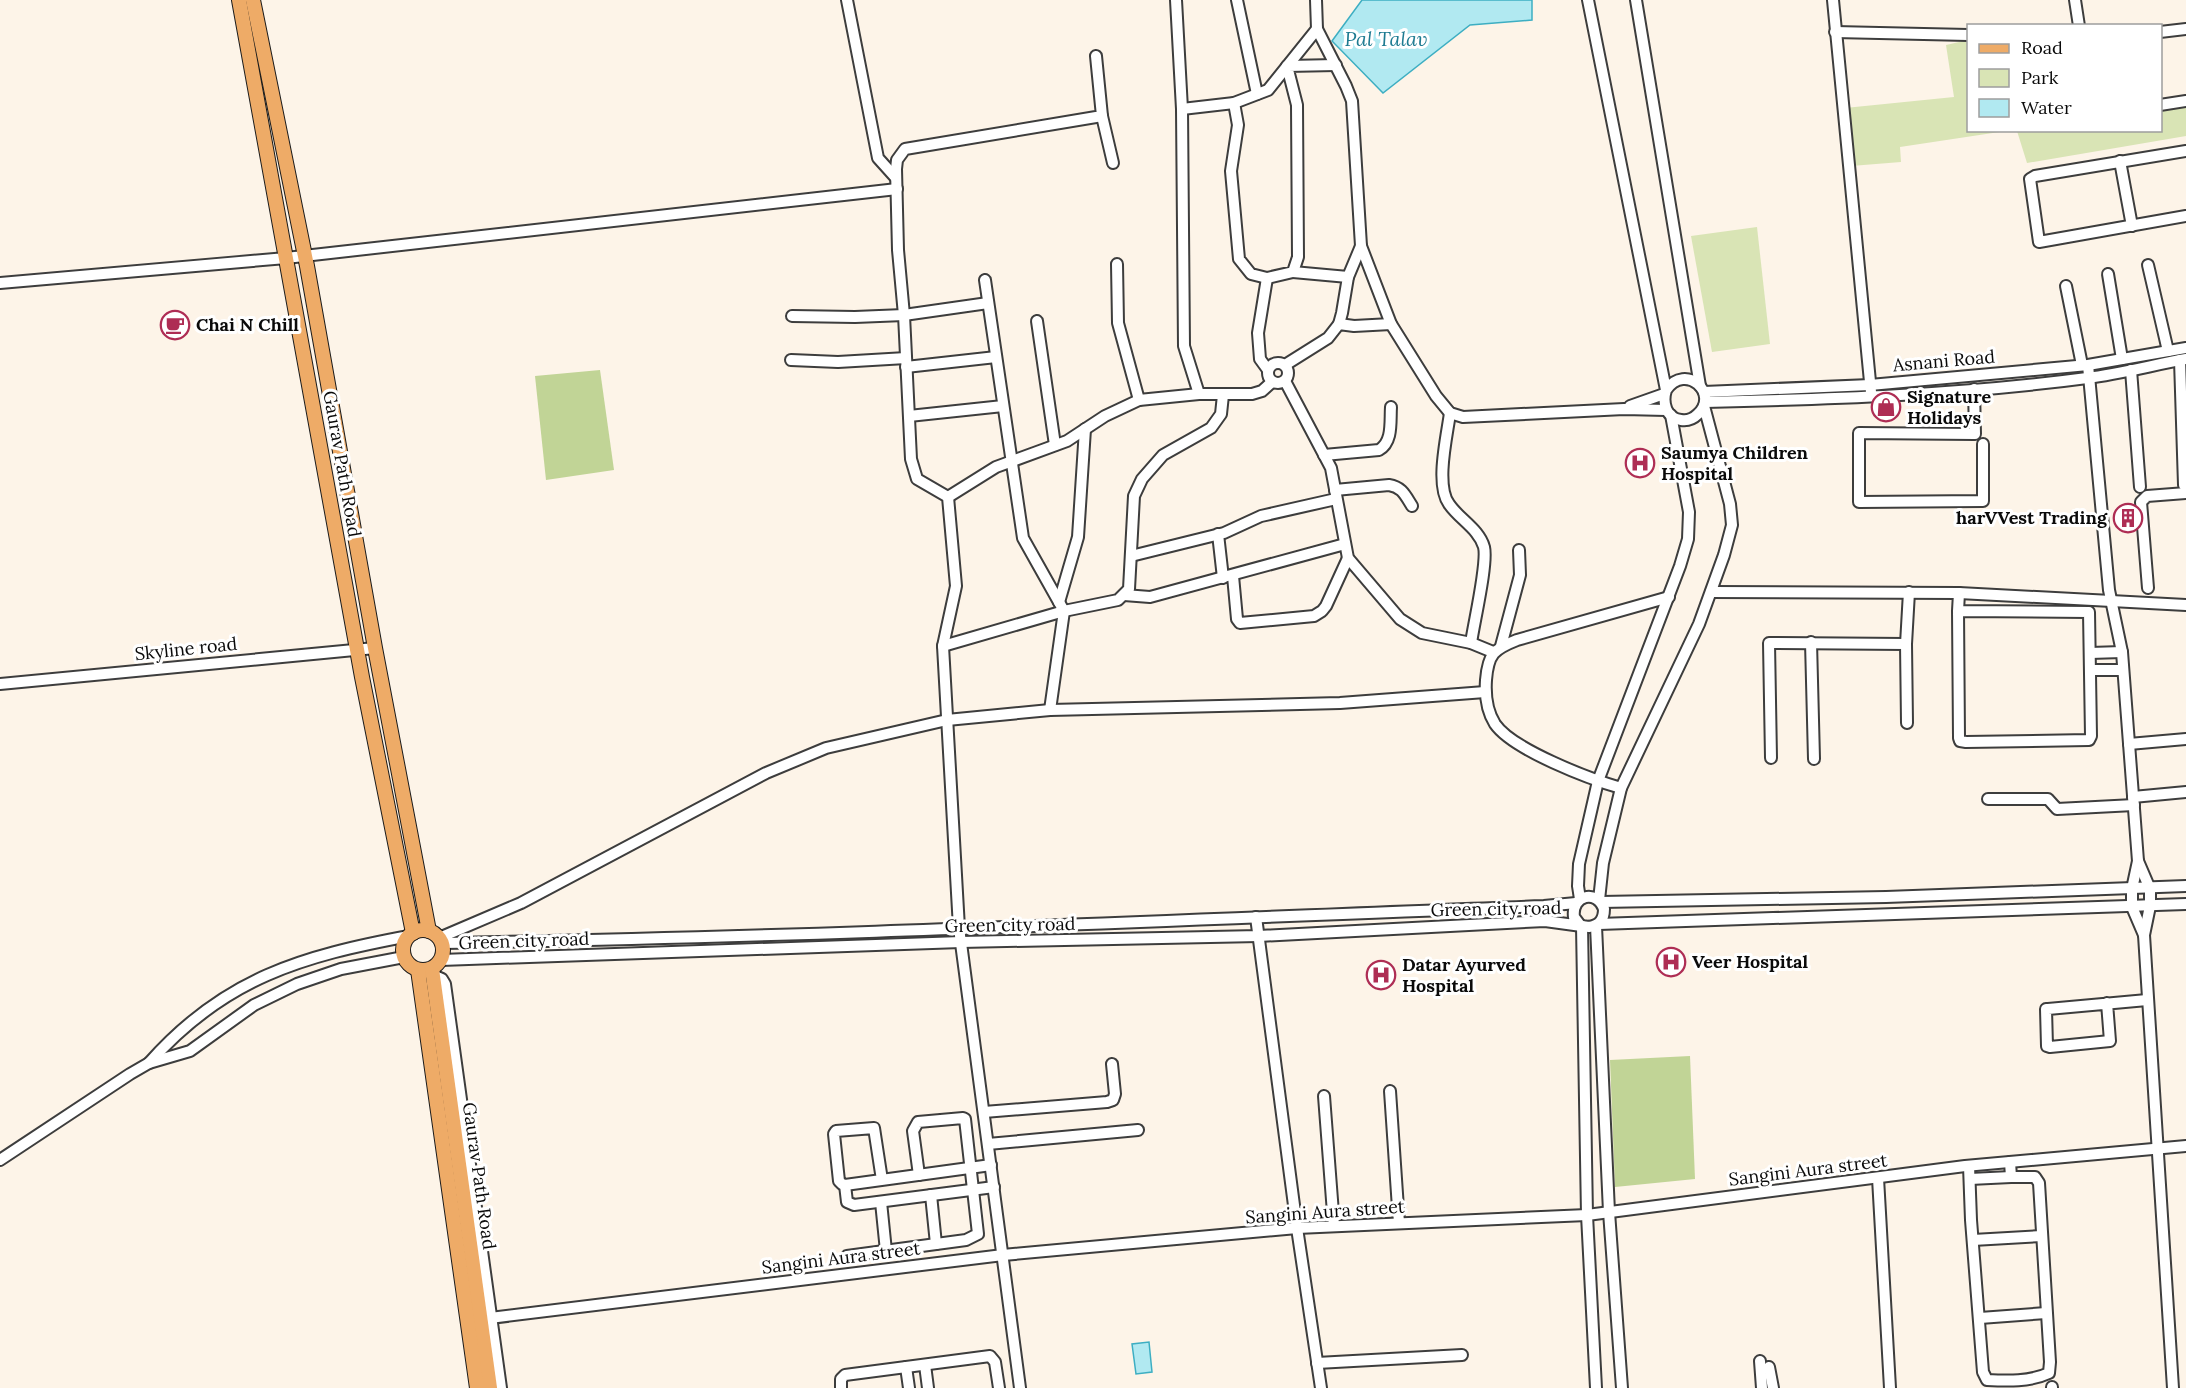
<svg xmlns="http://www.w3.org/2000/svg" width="2186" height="1388" viewBox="0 0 2186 1388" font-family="Lora,serif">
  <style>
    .green { fill: #d9e4b5 }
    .forest { fill: #c1d496 }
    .water { fill: #b1e9f1; stroke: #3daec2; stroke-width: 1.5 }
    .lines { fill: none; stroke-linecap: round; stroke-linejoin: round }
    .minor-casing { stroke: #3d3d3d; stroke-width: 14 }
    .major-casing { stroke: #1b1b1b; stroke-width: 16 }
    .minor { stroke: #fff; stroke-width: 10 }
    .major { stroke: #eeab67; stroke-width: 14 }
    .labels { text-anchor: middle; stroke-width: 6; stroke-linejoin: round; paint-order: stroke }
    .poi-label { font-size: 18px; font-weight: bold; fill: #0a0a0a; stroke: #fff; text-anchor: start }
    .street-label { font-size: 18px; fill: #0a0a0a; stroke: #fff }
    .water-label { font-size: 20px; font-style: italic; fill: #1e7b91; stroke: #fff }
  </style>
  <rect width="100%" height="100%" fill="#fdf4e8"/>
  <!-- green -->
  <g class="green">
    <path d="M 1968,40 L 1968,130 L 2006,131 L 1900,147 L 1901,162 L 1851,166 L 1845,108 L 1954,97 L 1946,45 Z"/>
    <path d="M 2186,99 L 2186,136 L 2027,163 L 2017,131 L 2160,130 L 2161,104 Z"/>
    <path d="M 1757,227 L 1770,344 L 1712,352 L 1691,236 Z"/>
  </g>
  <!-- forest -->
  <g class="forest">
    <path d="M 600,370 L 614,470 L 546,480 L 535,376 Z"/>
    <path d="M 1690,1056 L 1695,1179 L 1615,1187 L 1610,1060 Z"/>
  </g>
  <!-- water -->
  <g class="water">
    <path d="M 1362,0 L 1532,0 L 1532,20 L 1470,25 L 1383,93 L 1332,41 Z"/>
    <path d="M 1149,1342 L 1152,1372 L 1136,1374 L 1132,1344 Z"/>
  </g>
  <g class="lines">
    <!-- minor casing -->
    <g class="minor-casing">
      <g id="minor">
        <path d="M 847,0 L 878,158 L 896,178"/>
        <path d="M 1176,0 L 1182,109 L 1184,346 L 1199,394"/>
        <path d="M 1237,0 L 1257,94"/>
        <path d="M 1316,0 L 1317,29 L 1346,86 L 1352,101 L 1361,246 L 1391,324 L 1436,396 L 1450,413 L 1463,417 L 1624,409 L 1666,410"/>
        <path d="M 1588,0 L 1666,390 C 1662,403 1666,418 1681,420 C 1687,421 1693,419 1698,414 C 1720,394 1686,362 1666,390"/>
        <path d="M 1636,0 L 1700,386"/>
        <path d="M 1833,0 L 1871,392"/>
        <path d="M 2075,0 L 2079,26"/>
        <path d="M 1835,32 L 1968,35"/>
        <path d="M 2160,32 L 2186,29"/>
        <path d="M 1234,103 L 1238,125 L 1231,171 L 1239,259 L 1251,274 L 1267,278 L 1293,272 L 1298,257 L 1297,105 L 1287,66 L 1336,65"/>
        <path d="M 2160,105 L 2186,101"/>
        <path d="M 1182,109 L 1234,103 L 1268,90 L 1317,29"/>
        <path d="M 1102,116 L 1113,163"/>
        <path d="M 2186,151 L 2035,176 L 2030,179 L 2039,242 L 2186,216"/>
        <path d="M 2120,161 L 2132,226"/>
        <path d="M 1117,264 L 1118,323 L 1139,400"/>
        <path d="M 2148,265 L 2168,351"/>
        <path d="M 1293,272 L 1348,277"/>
        <path d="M 2108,274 L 2122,359"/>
        <path d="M 1267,278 L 1258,333 L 1260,359 L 1268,370"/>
        <path d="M 985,280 L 1023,538 L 1064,611 L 1050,710"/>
        <path d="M 0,283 L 286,258 L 897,189"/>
        <path d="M 2066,286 L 2082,365"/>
        <path d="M 792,316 L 855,317 L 904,315 L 988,303"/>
        <path d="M 1037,321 L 1055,445"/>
        <path d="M 1339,324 L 1342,313 L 1348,277 L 1361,246"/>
        <path d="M 791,360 L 838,362 L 906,358"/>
        <path d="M 2180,360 L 2184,485"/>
        <circle cx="1278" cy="373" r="10"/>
        <path d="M 1285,365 L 1328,338 L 1339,324 L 1354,326 L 1391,324"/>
        <path d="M 2088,365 L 2109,590 L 2122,652 L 2138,861 L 2132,889 L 2132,907 L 2144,935"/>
        <path d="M 906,367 L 996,357"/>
        <path d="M 2131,370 L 2140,487"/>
        <path d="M 1285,381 L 1331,468 L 1348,558 L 1400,619 L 1422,633 L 1471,643 L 1493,652"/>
        <path d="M 1974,389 L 1975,434 L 1859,433 L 1859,502 L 1983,501 L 1983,444"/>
        <path d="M 1704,392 L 1870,385 L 2088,365 L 2186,348"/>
        <path d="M 1705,402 C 1832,399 1960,395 2087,378 C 2120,374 2153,365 2186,359"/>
        <path d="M 1630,406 L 1664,394"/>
        <path d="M 1450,413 C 1447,436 1435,485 1449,504 C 1459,519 1479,529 1484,547 C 1488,563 1474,622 1471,643"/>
        <path d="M 909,416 L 1003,406"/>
        <path d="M 1324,455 L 1379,450 C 1393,442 1390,422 1391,407"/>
        <path d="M 1335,490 L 1389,485 C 1402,487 1405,495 1412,506"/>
        <path d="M 948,497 L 996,467 L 1067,441 L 1105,416 L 1139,400 L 1199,394 L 1252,394 L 1262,391 L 1272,382"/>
        <path d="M 1218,534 L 1223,578"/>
        <path d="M 1131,556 L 1224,533 L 1261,516 L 1336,499"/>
        <path d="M 1233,576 L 1237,619 L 1240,623 L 1314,616 L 1322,611 L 1326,606 L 1348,558"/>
        <path d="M 2148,588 L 2141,502 L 2147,496 L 2186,493"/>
        <path d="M 1711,592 L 1959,593 L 2186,605"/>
        <path d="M 1124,595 L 1150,597 L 1345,544"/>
        <path d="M 1059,602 L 1078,537 L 1085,429"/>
        <path d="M 1958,611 L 2089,612 L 2091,736 L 2089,740 L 1966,742 L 1960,741 L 1959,738 L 1958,611 L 1959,593"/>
        <path d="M 1811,642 L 1814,759"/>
        <path d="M 943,646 L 1064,611 L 1118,600 L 1129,589 L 1134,496 L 1142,479 L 1163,455 L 1211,428 L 1221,414 L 1223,395"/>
        <path d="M 1501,646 L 1520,575 L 1519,550"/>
        <path d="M 2090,653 L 2122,652"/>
        <path d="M 2090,670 L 2123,670"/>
        <path d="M 0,684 L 375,648"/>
        <path d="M 1907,723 L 1906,644 L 1909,592"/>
        <path d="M 2129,744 L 2186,739"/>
        <path d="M 1771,758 L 1769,643 L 1906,644"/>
        <path d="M 1621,788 C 1590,779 1513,750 1495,724 C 1486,710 1485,695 1486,680 C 1488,654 1494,649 1517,640 L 1669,597"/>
        <path d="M 2133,797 L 2186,792"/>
        <path d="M 1988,799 L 2048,799 L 2057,809 L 2134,805"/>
        <path d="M 2138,861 L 2150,889 L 2150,906 L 2144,935 L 2173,1388"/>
        <path d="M 1580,899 L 1578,886 L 1579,864 L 1598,781 L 1680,566 L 1688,539 L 1689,512 L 1671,415"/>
        <path d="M 1599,900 L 1603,863 L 1621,788 L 1699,624 L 1724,555 L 1732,525 L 1730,504 L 1704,406"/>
        <path d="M 1601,902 L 1886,897 L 2186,886"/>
        <path d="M 1256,917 L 1297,1228 L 1321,1388"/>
        <path d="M 1599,924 L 2186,904"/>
        <path d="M 1582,926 L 1587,1215 L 1596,1388"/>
        <path d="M 1596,926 L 1609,1212 L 1622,1388"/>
        <path d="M 439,938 L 521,903 L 766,773 L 826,748 L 947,720 L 1050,710 L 1340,703 L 1485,692"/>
        <path d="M 442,943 C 810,937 1177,920 1544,906 L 1576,903"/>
        <path d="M 441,960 L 961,942 L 1259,936 L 1545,921 L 1589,927 C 1600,925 1604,919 1604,909 C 1597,889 1571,895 1574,917 L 1580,925"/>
        <path d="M 433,975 L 442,979 L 445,984 L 501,1388"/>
        <path d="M 2107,1003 L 2110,1041 L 2050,1047 L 2047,1046 L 2046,1009 L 2048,1009 L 2147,1000"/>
        <path d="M 149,1063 C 224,978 302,956 409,936"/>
        <path d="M 1390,1091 L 1399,1223"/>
        <path d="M 1324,1096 L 1334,1226"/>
        <path d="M 984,1112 L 1107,1102 L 1113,1100 L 1115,1094 L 1112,1064"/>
        <path d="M 988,1144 L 1138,1130"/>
        <path d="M 0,1160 L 130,1074 L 149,1063 L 190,1051 L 254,1005 L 297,984 L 341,969 L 404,957"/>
        <path d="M 1969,1166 L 1971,1220 L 1983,1372 L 1987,1380 C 2007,1381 2030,1382 2049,1373 L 2050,1362 L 2039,1183 L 2035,1177 L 2011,1177 L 2010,1162"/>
        <path d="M 1878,1178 L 1890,1388"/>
        <path d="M 1970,1179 L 2011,1177"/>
        <path d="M 882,1180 L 874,1128 L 836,1131 L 834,1134 L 839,1181 L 842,1184 L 845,1185 L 991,1165"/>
        <path d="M 845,1185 L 847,1202 L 854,1205 L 994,1187"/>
        <path d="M 931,1195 L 936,1244"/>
        <path d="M 881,1202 L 886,1251"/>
        <path d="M 1973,1240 L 2042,1236"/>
        <path d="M 847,1256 L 966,1240 L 978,1234 L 965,1119 L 963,1118 L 918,1122 L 913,1131 L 919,1175"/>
        <path d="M 1980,1318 L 2046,1313"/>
        <path d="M 474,1320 L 1003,1255 L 1297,1228 L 1587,1215 L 1965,1166 L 2186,1146"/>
        <path d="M 1760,1361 L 1762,1388"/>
        <path d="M 1317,1363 L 1462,1355"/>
        <path d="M 925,1365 L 928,1388"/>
        <path d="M 906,1367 L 909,1388"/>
        <path d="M 1769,1367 L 1773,1388"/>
        <path d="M 2052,1387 L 2052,1388"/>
        <path d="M 841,1388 L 841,1379 L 845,1375 L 990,1356 L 995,1362 L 999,1388"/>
        <path d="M 1020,1388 L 959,928 L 943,646 L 956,586 L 948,497 L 917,479 L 911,459 L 904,315 L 898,250 L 896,169 L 897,160 L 905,149 L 1102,116 L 1096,56"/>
      </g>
    </g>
    <!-- major casing -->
    <g class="major-casing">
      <g id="major">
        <path d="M 239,0 L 362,677 L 413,933"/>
        <path d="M 253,0 L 307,266 L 375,648 L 429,931"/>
        <circle cx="423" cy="950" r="20"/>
        <path d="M 432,969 L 490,1388"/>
        <path d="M 418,970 L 477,1388"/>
      </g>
    </g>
    <!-- minor -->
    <use href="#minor" class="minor"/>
    <!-- major -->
    <use href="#major" class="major"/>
  </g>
  <!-- icons -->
  <defs>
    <g id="cafe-ring" transform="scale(1.5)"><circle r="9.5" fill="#fff" stroke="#ae2d54" stroke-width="1.5"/><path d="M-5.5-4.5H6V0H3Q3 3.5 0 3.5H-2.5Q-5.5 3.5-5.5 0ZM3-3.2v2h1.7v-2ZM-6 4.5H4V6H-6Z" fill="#ae2d54"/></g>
    <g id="shop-ring" transform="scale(1.5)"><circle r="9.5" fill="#fff" stroke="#ae2d54" stroke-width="1.5"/><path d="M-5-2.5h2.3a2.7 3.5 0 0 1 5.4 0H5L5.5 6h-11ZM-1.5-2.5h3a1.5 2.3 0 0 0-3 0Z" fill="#ae2d54"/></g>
    <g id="hospital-ring" transform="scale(1.5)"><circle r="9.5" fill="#fff" stroke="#ae2d54" stroke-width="1.5"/><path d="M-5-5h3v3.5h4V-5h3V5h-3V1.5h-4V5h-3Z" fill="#ae2d54"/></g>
    <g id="building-ring" transform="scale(1.5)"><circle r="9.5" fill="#fff" stroke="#ae2d54" stroke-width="1.5"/><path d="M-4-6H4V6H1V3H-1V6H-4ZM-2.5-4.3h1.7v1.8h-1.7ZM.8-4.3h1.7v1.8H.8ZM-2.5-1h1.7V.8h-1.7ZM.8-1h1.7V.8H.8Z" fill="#ae2d54"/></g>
  </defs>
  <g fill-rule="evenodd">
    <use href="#cafe-ring" x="175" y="325"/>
    <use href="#shop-ring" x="1886" y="407"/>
    <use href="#hospital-ring" x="1640" y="463"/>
    <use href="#building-ring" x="2128" y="518"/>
    <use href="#hospital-ring" x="1671" y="962"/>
    <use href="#hospital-ring" x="1381" y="975"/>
  </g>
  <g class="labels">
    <!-- poi labels -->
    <g class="poi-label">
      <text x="196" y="331">Chai N Chill</text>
      <text x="1907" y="403">Signature<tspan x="1907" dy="21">Holidays</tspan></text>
      <text x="1661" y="459">Saumya Children<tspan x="1661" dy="21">Hospital</tspan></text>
      <text x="2107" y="524" text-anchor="end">harVVest Trading</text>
      <text x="1692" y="968">Veer Hospital</text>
      <text x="1402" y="971">Datar Ayurved<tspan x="1402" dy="21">Hospital</tspan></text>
    </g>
    <!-- street labels -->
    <g class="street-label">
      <text transform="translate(1944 361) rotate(-5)" y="6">Asnani Road</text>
      <text transform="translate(342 464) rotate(80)" y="6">Gaurav Path Road</text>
      <text transform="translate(186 649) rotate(-6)" y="6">Skyline road</text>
      <text transform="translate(1496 909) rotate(-1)" y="6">Green city road</text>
      <text transform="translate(1010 925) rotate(-1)" y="6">Green city road</text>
      <text transform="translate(524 941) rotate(-2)" y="6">Green city road</text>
      <text transform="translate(1808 1170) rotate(-7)" y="6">Sangini Aura street</text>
      <text transform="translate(479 1176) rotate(82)" y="6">Gaurav Path Road</text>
      <text transform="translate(1325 1212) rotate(-4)" y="6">Sangini Aura street</text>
      <text transform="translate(841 1258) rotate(-7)" y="6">Sangini Aura street</text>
    </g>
    <!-- water labels -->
    <g class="water-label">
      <text x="1386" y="46">Pal Talav</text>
    </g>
  </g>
  <!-- legend -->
  <rect x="1967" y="24" width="195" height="108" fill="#ffffff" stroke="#9d9d9d" stroke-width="1.5"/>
  <rect x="1979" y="44" width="30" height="9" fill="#eeab67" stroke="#9d9d9d" stroke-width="1.5"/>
  <text x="2021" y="54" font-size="18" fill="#0a0a0a">Road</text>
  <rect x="1979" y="69" width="30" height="18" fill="#d9e4b5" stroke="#9d9d9d" stroke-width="1.5"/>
  <text x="2021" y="84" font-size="18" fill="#0a0a0a">Park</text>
  <rect x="1979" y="99" width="30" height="18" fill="#b1e9f1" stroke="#9d9d9d" stroke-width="1.5"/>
  <text x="2021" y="114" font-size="18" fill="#0a0a0a">Water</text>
</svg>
